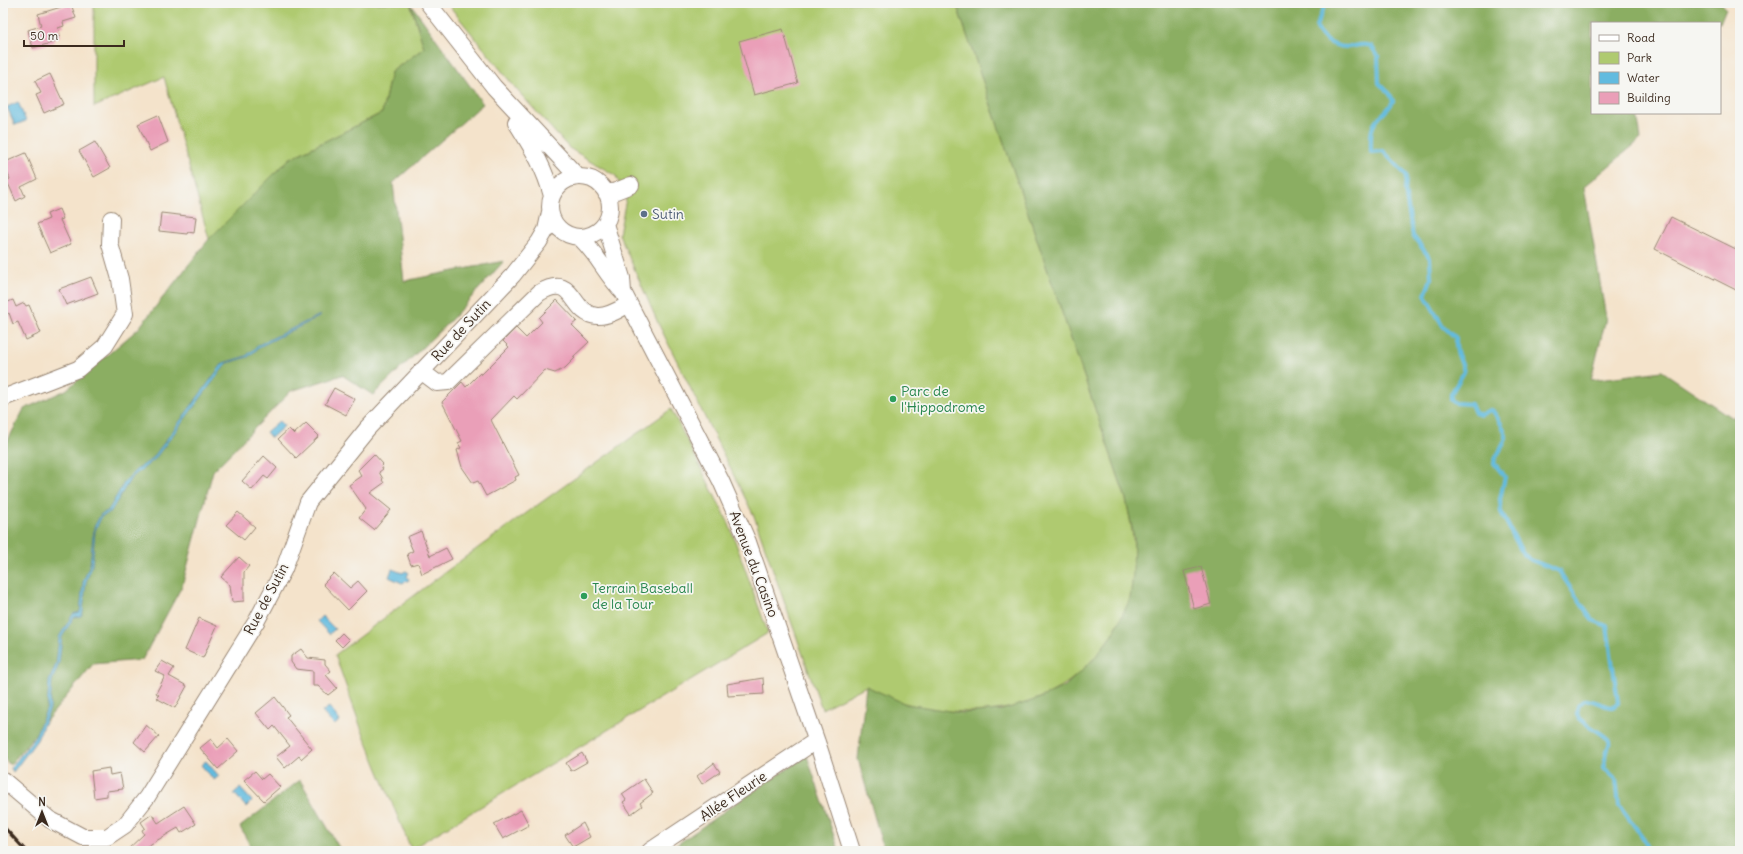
<svg xmlns="http://www.w3.org/2000/svg" width="1743" height="854" font-family="Delius,sans-serif">
<style>
.green{fill:#afca70;stroke:#757a47}
.forest{fill:#8bae62;stroke:#636c40}
.water{fill:#62bbdf;stroke:#4e727e}
.lines{fill:none;stroke-linecap:round;stroke-linejoin:round}
.stream{stroke:#62bbdf;stroke-width:4}
.building{fill:#ea9fb8}
.minor-casing{stroke:#988674;stroke-width:18}
.minor{stroke:#fff;stroke-width:16}
.rail{stroke:#3b2a1e;stroke-width:3}
.service-dot{fill:#5c6f8a;stroke:#f6f6f2;stroke-width:1.5}
.leisure-dot{fill:#2e9e5b;stroke:#f6f6f2;stroke-width:1.5}
.labels{text-anchor:middle;dominant-baseline:central;stroke-width:3.5;stroke-linejoin:round;paint-order:stroke}
.service-label{font-size:14px;fill:#4e5e75;stroke:#f6f6f2;text-anchor:start}
.street-label{font-size:14px;fill:#3b2a1e;stroke:#f6f6f2}
.leisure-label{font-size:14px;fill:#27864d;stroke:#f6f6f2;text-anchor:start}
</style>
<rect width="100%" height="100%" fill="#f6f6f2"/>
<filter id="ink" filterUnits="userSpaceOnUse"><feTurbulence type="fractalNoise" baseFrequency=".025" numOctaves="2"/><feDisplacementMap in="SourceGraphic" scale="8" xChannelSelector="R" yChannelSelector="G"/><feConvolveMatrix kernelMatrix="1 2 1 2 8 2 1 2 1" color-interpolation-filters="sRGB"/></filter>
<filter id="wash" filterUnits="userSpaceOnUse"><feTurbulence type="fractalNoise" baseFrequency=".012" numOctaves="4" result="noise"/><feDisplacementMap in="SourceGraphic" scale="16" xChannelSelector="R" yChannelSelector="G"/><feGaussianBlur stdDeviation="0.9" result="paint"/><feColorMatrix in="noise" values="0 0 0 0 0 0 0 0 0 0 0 0 0 0 0 0 0 1.4 0 .05"/><feComposite in="paint" operator="in"/></filter>
<g filter="url(#wash)">
<rect width="100%" height="100%" fill="#f4e3cb"/>
<path class="green" d="M94,3H410L424,48L391,72L382,113L289,159L209,239L164,77L94,107Z
M447,3H956L1126,499C1133,532 1139,566 1130,598C1125,615 1114,632 1104,646C1056,711 982,722 908,704C893,701 879,692 866,686L822,709L754,516L658,323L619,234L626,199L616,176L569,148L517,90Z
M671,409L729,524L768,633L411,849L361,728L335,655L464,558Z"/>
<path class="forest" d="M956,3H1721L1726,8L1720,23H1592V113H1637L1641,139L1584,187L1606,318L1591,380L1662,371L1732,418L1740,411V851H872L871,849L883,847L858,759L866,686L906,704L962,713L1002,710L1038,699L1065,686L1093,660L1114,632L1130,599L1133,574L1134,538L1126,499Z
M411,4L483,104L393,183L404,281L504,261L452,319L373,395L342,375L291,391L213,471L182,586L142,660L93,664L10,765L3,757V441L7,442L24,409L66,390L138,329L209,239L289,159L382,113L391,72L424,48Z
M807,756L839,851H668L733,805Z
M300,780L341,851H253L240,827Z"/>
<path class="water" d="M18,102L26,121L15,125L7,107Z
M320,315L321,316L261,346L248,357L228,363L224,367L154,460L131,478L110,513L102,516L95,531L92,566L86,582L83,612L81,616L74,617L62,637L59,664L52,681L50,709L37,740L13,772L11,768L34,738L47,708L49,681L56,664L59,637L73,614L80,612L83,582L90,564L94,527L101,514L108,511L125,481L136,470L152,459L223,363L246,356L260,344Z
M279,421L284,426L271,438L266,432Z
M392,569L402,573L406,571L409,573L407,576L409,580L402,583L389,577Z
M322,616L335,629L329,634L317,621Z
M329,707L340,721L334,725L322,712Z
M206,761L219,776L214,780L201,765Z
M240,788L252,801L246,807L234,793Z"/>
<g class="lines">
<path class="stream" d="M1326,3L1316,26C1321,38 1331,46 1346,47C1355,47 1362,42 1371,46L1378,56L1379,83L1390,94L1393,101C1389,110 1384,112 1378,119C1369,128 1371,140 1371,152L1383,151L1406,175L1405,191L1413,236L1430,258L1431,279L1425,295L1443,326L1456,338C1455,356 1461,357 1464,372L1451,394V400L1455,403L1471,404L1475,413L1481,415L1490,410L1493,411C1497,418 1506,429 1506,437C1505,445 1496,454 1494,463L1505,477L1500,499L1501,512L1523,554L1531,560L1559,571L1592,620L1607,626L1618,702L1613,707C1602,707 1595,699 1584,700L1578,706L1577,715C1586,727 1600,730 1610,741L1603,767L1616,779L1619,805L1644,839L1649,851"/>
</g>
<g id="blocks">
<path class="building" d="M71,4L76,18L63,22L64,26L58,28L61,36L53,38L55,42L33,48L28,30L41,26L38,14Z
M783,29L798,83L754,95L739,41Z
M50,74L64,104L44,113L36,95L41,93L35,81Z
M158,115L168,142L150,151L138,124Z
M95,142L110,168L94,177L79,151Z
M26,153L37,179L21,187L25,196L16,201L7,181L10,179L3,163Z
M59,209L63,219L60,220L71,244L50,253L37,224L49,219L47,214Z
M161,213L196,217L194,233L188,232L187,234L159,231Z
M1671,217L1740,251V292L1655,249Z
M91,277L98,293L66,305L59,289Z
M13,300L16,307L24,303L26,306L29,305L41,333L26,340L18,322L13,324L9,313L6,315L3,307V304Z
M557,300L577,321L572,325L589,342L573,357L575,358L565,368L555,373L545,370L517,399L514,396L491,420L519,475L515,477L516,480L486,496L478,481L473,483L462,467L457,450L461,448L458,443L462,441L442,402L462,382L466,387L480,373L481,375L509,347L503,341L516,328L526,338L542,322L539,318Z
M334,388L355,399L346,415L325,404Z
M306,423L319,436L296,458L278,439L289,429L294,434Z
M374,454L383,464L381,466L383,469L379,472L383,479L382,480L384,483L370,493L391,510L374,530L359,518L366,509L349,485L362,476L358,470Z
M264,456L277,468L268,479L264,476L252,490L242,481Z
M238,512L255,527L244,540L226,525Z
M421,531L430,556L446,548L452,559L422,574L418,563L411,565L407,554L413,551L407,537Z
M239,557L249,566L244,572V601L232,602L230,585L221,577Z
M1201,567L1211,604L1194,609L1184,571Z
M334,573L350,588L358,581L367,591L348,610L323,584Z
M199,618L217,626L203,658L185,650Z
M342,633L349,640L342,647L335,640Z
M301,649L308,658L325,660V664L331,671L326,675L337,688L328,695L318,686H313V671L296,669L291,662V656Z
M162,661L174,668L169,676L187,686L175,708L156,698L159,695L156,693L165,676L155,671Z
M763,678L764,694L728,696L727,684Z
M275,697L289,715L286,717L312,749L301,759L299,756L285,768L276,757L290,746L274,726L270,730L256,713Z
M146,725L159,736L145,752L134,742Z
M211,739L218,748L228,739L238,751L218,769L200,748Z
M582,753L587,762L571,771L566,763Z
M714,763L720,772L702,784L697,776Z
M109,768L110,775L120,773L123,789L107,791V796L94,798L91,771Z
M255,771L262,779L268,774L280,787L264,801L244,780Z
M644,779L653,793L640,803L642,806L631,814L623,802L626,800L622,794Z
M184,806L196,824L181,833L178,828L139,851H126L144,834L142,830L145,828L141,822L152,814L158,823Z
M521,810L529,825L503,839L494,824Z
M583,823L590,837L573,847L565,835Z"/>
</g>
</g>
<g filter="url(#ink)">
<use href="#blocks" fill-opacity="0" stroke="#988674" stroke-width="1"/>
<g class="lines">
<defs>
<path id="minor" d="M428,3L494,87L578,177
M516,122C532,148 544,166 552,196
M550 207a30 30 0 1 1 60 0a30 30 0 1 1-60 0Z
M606,193L616,191L631,185
M605,224L622,278L623,292
M579,237C597,253 606,275 623,292L721,481L748,542L820,751L852,851
M421,371L437,383L448,382L539,293C576,271 569,314 597,316C608,317 620,309 629,304
M3,398L78,369L105,346L125,314L120,279L110,244L111,219
M3,780L49,819L83,837H107L125,825L147,797L256,622L284,569L308,502L367,429L513,275L539,242L546,230L550,212
M650,851L811,744L817,742"/>
</defs>
<use href="#minor" class="minor-casing"/>
<use href="#minor" class="minor"/>
<path class="rail" d="M3,826L26,851"/>
</g>
</g>
<circle class="service-dot" cx="644" cy="214" r="4"/>
<g class="leisure-dot">
<circle cx="893" cy="399" r="4"/>
<circle cx="584" cy="596" r="4"/>
</g>
<g class="labels">
<g class="service-label">
<text x="652" y="214">Sutin</text>
</g>
<g class="street-label">
<text transform="translate(461 330) rotate(-47)">Rue de Sutin</text>
<text transform="translate(754 564) rotate(69)">Avenue du Casino</text>
<text transform="translate(266 599) rotate(-62)">Rue de Sutin</text>
<text transform="translate(733 796) rotate(-34)">Allée Fleurie</text>
</g>
<g class="leisure-label">
<text x="901" y="391">Parc de<tspan x="901" dy="16">l'Hippodrome</tspan></text>
<text x="592" y="588">Terrain Baseball<tspan x="592" dy="16">de la Tour</tspan></text>
</g>
</g>
<rect width="1743" height="854" fill="none" stroke="#f6f6f2" stroke-width="16"/>
<rect x="1591" y="22" width="130" height="92" fill="#f6f6f2" stroke="#aba49d"/>
<rect x="1599" y="35" width="20" height="6" fill="#ffffff" stroke="#aba49d"/>
<text x="1627" y="42" font-size="12" fill="#3b2a1e">Road</text>
<rect x="1599" y="52" width="20" height="12" fill="#afca70" stroke="#aba49d"/>
<text x="1627" y="62" font-size="12" fill="#3b2a1e">Park</text>
<rect x="1599" y="72" width="20" height="12" fill="#62bbdf" stroke="#aba49d"/>
<text x="1627" y="82" font-size="12" fill="#3b2a1e">Water</text>
<rect x="1599" y="92" width="20" height="12" fill="#ea9fb8" stroke="#aba49d"/>
<text x="1627" y="102" font-size="12" fill="#3b2a1e">Building</text>
<g transform="translate(42 812)" stroke="#f6f6f2" stroke-width="3" paint-order="stroke">
<path d="M0-3L7 15L0 10L-7 15Z" fill="#3b2a1e"/>
<text y="-6" font-size="11" font-weight="bold" text-anchor="middle" fill="#3b2a1e">N</text>
</g>
<path d="M24 40v6h100v-6" fill="none" stroke="#3b2a1e" stroke-width="2"/>
<text x="30" y="40" font-size="12" fill="#3b2a1e" stroke="#f6f6f2" stroke-width="3" paint-order="stroke">50 m</text>
</svg>
